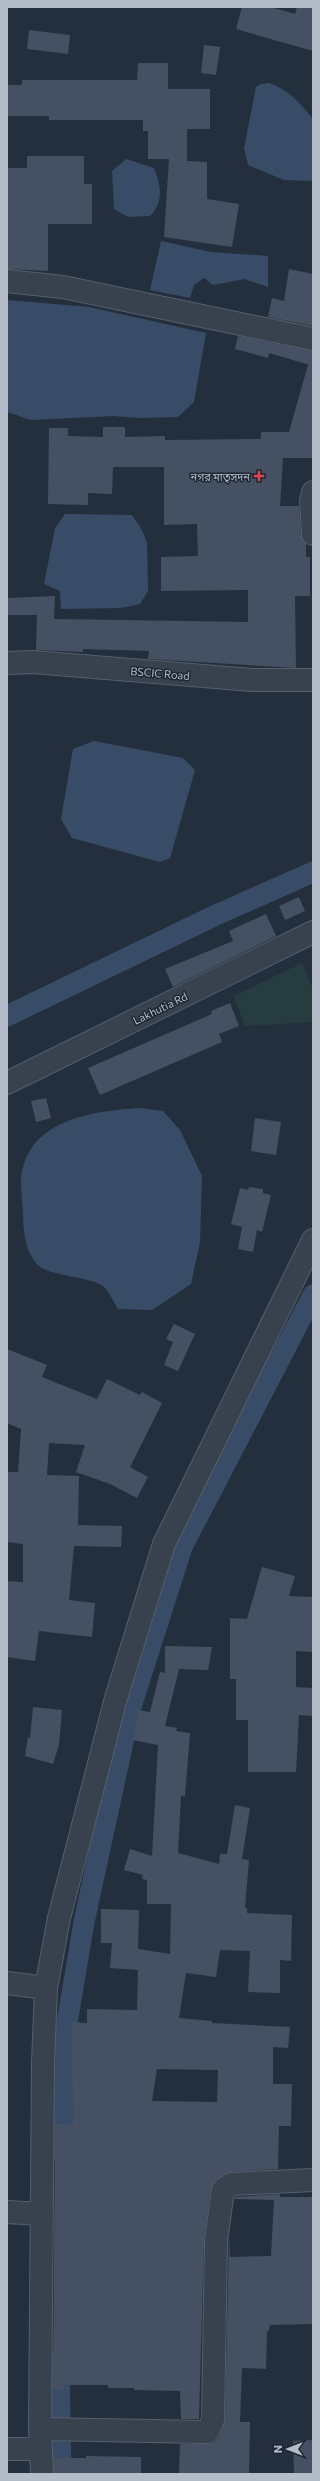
<svg xmlns="http://www.w3.org/2000/svg" width="320" height="2481" font-family="Commissioner,'Noto Sans Bengali',sans-serif">
<style>
.green{fill:#263c3f}
.water{fill:#394c67}
.lines{fill:none;stroke-linecap:round;stroke-linejoin:round}
.canal{stroke:#394c67;stroke-width:21}
.building{fill:#455162;fill-rule:evenodd}
.minor-casing{stroke:#565f6c;stroke-width:24}
.tertiary-casing{stroke:#565f6c;stroke-width:24}
.minor{stroke:#38414e;stroke-width:22}
.tertiary{stroke:#38414e;stroke-width:22}
.health-dot{fill:#e0444e;stroke:#1d2633;stroke-width:1.5}
.labels{text-anchor:middle;dominant-baseline:central;stroke-width:3;stroke-linejoin:round;paint-order:stroke}
.poi-label{font-size:11px;fill:#b4bcc9;stroke:#1d2633;text-anchor:end}
.street-label{font-size:11px;fill:#b4bcc9;stroke:#1d2633}
</style>
<rect width="100%" height="100%" fill="#242f3e"/>
<path class="green" d="M302,963L313,989V1022L245,1026L234,996Z"/>
<path class="water" d="M269,83C288,89 301,104 313,119V181L284,180L248,165L244,148L256,87L261,84Z
M126,159L154,168C161,185 164,202 150,216L128,217L114,209L112,171Z
M161,241L211,252L268,256V287L244,279L213,285L204,278L194,285L190,298L150,290Z
M7,300L89,307L206,333L194,402L178,417L139,418L113,416L31,420L7,412Z
M65,514L132,515L142,530L147,543L148,591L140,604L121,608L61,609L60,591L44,584L55,528Z
M94,741L183,758L195,770L170,858L160,862L72,838L61,819L73,749Z
M139,1108L163,1111L180,1130L202,1176L200,1242L191,1284L152,1310L118,1309C114,1303 109,1291 103,1286C90,1277 52,1276 39,1266C25,1253 23,1230 23,1212C22,1202 21,1192 21,1182C24,1120 92,1111 139,1108Z"/>
<g class="lines">
<path class="canal" d="M7,1016L216,915L313,872
M62,2153L64,2041L84,1922L130,1710L182,1547L313,1295
M59,2361L61,2474"/>
</g>
<path class="building" d="M242,7H271L295,14L297,7H313V51L236,29Z
M29,30L70,35L68,54L27,49Z
M204,45L220,47L216,75L201,73Z
M138,63H168V89H210V129H187V161L207,162V199L239,204L232,247L164,237L169,159H148V131H143V120H49V116H7V85H22V80H137Z
M27,156H84V184H92V224H48V271L7,269V168H27Z
M289,269L313,274V326L268,317L272,298L284,301Z
M238,336L313,351V458H283L280,506H299L301,535L306,544V557H310V596H295L296,668L148,659L149,651L83,649V652L36,650L37,615H7V598L55,596L54,619L248,622V590L161,591V557L198,556L197,524L164,525V467H113L112,494L88,493V505L48,504L49,428H68V436L103,437V427H125V437L165,436V440L261,439V432H289L308,365H310L269,353L268,358L235,349Z
M299,897L305,911L285,920L279,906Z
M266,914L276,936L173,987L165,969L233,941L229,931Z
M230,1003L239,1026L219,1034L222,1042L100,1095L88,1068L212,1014L211,1011Z
M46,1098L51,1118L36,1122L31,1101Z
M255,1118L281,1122L276,1155L251,1151Z
M249,1187L263,1189V1193L271,1195L262,1232L257,1230L253,1252L238,1249L242,1227L231,1224L240,1188L248,1190Z
M174,1324L195,1334L178,1371L164,1365L173,1342L166,1339Z
M7,1349L47,1365L42,1377L97,1399L107,1379L140,1395L142,1392L162,1403L130,1467L148,1477L137,1498L110,1484L76,1472L85,1445L49,1443L47,1475L79,1476L78,1525L122,1526L121,1547L74,1546L69,1600L95,1603L92,1637L39,1631L35,1661L7,1657V1581L23,1582V1544L7,1542V1472H18L21,1429L7,1423Z
M262,1567L295,1576L289,1596L313,1597V1652L296,1651V1687L313,1688V1716L299,1715L296,1772H248V1720H236V1679H230V1618L247,1619Z
M165,1646L212,1647L208,1670L179,1669L165,1726L177,1728L176,1731L190,1733L185,1796H181L178,1853L219,1864L220,1854H227L235,1805L250,1808L242,1859L249,1860L245,1908H247V1913L292,1915L291,1961L280,1960V1993L248,1992L250,1951L220,1950L216,1977L186,1973L179,2018L212,2021V2023L290,2027L288,2048L273,2047V2084H292L291,2126H279L278,2169L230,2172L216,2180L211,2188L204,2241L199,2419H181L180,2391L134,2390V2388H108V2385H64V2390L53,2389L55,2124L73,2125L72,2022L87,2023V2009L137,2010L138,1970L110,1968L112,1943H101V1909L139,1910L138,1949L170,1954L171,1904H147V1880L142,1879L143,1875L124,1870L130,1849L152,1856L158,1745L133,1740L138,1710L150,1712L160,1672L165,1673ZM157,2069L218,2070L217,2102L152,2101Z
M33,1707L62,1710L59,1745L53,1764L25,1756L28,1737L30,1738Z
M280,2194V2197H313V2324L270,2325L269,2331H267L266,2369L242,2368L240,2422H250L249,2474H179L180,2444L213,2443L218,2438L225,2421L229,2236L230,2257L271,2256L274,2200L234,2199L235,2197Z
M313,2440V2474H294L293,2441Z
M86,2456L141,2457V2474H54V2458H86Z"/>
<g class="lines">
<defs>
<path id="minor" d="M7,281L63,287L313,339
M7,663L33,662L252,680H313
M7,1983L46,1988
M7,2212L42,2214
M40,2429L207,2432L213,2420L216,2241L223,2190L231,2184L313,2180
M7,2449H41"/>
<path id="tertiary" d="M313,492L311,501L313,534
M7,1083L313,932
M42,2474L40,2429L43,2063L46,1988L59,1918L116,1698L164,1544L313,1240"/>
</defs>
<use href="#minor" class="minor-casing"/>
<use href="#tertiary" class="tertiary-casing"/>
<use href="#minor" class="minor"/>
<use href="#tertiary" class="tertiary"/>
</g>
<path class="health-dot" d="M257 470h4v4h4v4h-4v4h-4v-4h-4v-4h4z"/>
<g class="labels">
<g class="poi-label">
<text x="250" y="476">নগর মাতৃসদন</text>
</g>
<g class="street-label">
<text transform="translate(160 673) rotate(5)">BSCIC Road</text>
<text transform="translate(160 1008) rotate(-26)">Lakhutia Rd</text>
</g>
</g>
<rect width="320" height="2481" fill="none" stroke="#b4bcc9" stroke-width="16"/>
<g transform="translate(288 2449) rotate(270)" stroke="#1d2633" stroke-width="3" paint-order="stroke">
<path d="M0-3L7 15L0 10L-7 15Z" fill="#b4bcc9"/>
<text y="-6" font-size="11" font-weight="bold" text-anchor="middle" fill="#b4bcc9">N</text>
</g>
</svg>
